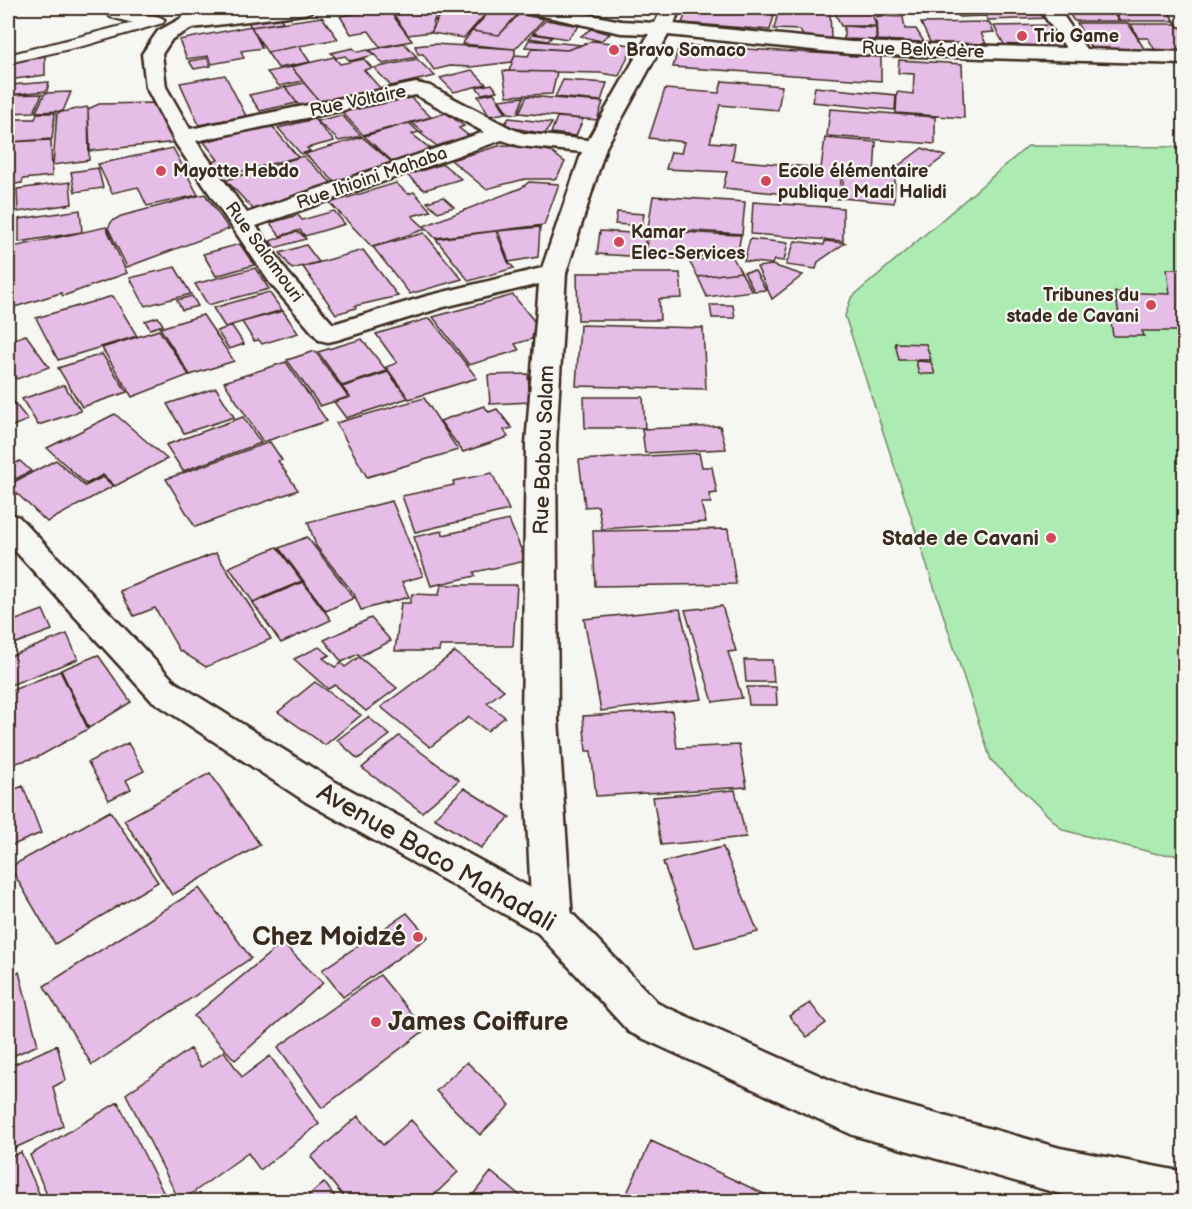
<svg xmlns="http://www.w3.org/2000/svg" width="1192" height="1209" font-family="'Balsamiq Sans',sans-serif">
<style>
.green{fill:#acecb3;stroke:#748b68;stroke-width:1.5}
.building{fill:#e5bde6;stroke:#3b2a1e;stroke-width:1.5}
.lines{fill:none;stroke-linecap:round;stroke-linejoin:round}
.lane-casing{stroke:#3b2a1e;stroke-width:4}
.street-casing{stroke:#3b2a1e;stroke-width:5}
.secondary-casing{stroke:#3b2a1e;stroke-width:5}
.lane{fill:#f6f6f2;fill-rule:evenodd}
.street{fill:#f6f6f2;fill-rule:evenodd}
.secondary{fill:#f6f6f2;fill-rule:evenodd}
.poi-dot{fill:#d1495b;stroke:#f6f6f2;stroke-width:2}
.labels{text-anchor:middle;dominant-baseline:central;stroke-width:4.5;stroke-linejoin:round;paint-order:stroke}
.far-poi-label{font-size:18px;font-weight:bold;fill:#3b2a1e;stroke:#f6f6f2;text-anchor:start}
.far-street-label{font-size:18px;fill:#3b2a1e;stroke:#f6f6f2}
.street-label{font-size:21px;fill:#3b2a1e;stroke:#f6f6f2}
.poi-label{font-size:21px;font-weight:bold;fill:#3b2a1e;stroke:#f6f6f2;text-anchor:end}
.near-street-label{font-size:26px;fill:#3b2a1e;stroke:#f6f6f2}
.near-poi-label{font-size:26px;font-weight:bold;fill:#3b2a1e;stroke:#f6f6f2;text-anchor:end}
</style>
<rect width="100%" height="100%" fill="#f6f6f2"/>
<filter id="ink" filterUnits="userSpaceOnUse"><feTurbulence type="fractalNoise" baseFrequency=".0167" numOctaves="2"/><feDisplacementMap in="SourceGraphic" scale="12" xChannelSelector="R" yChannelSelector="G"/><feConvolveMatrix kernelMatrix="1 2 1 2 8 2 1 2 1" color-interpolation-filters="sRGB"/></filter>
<g filter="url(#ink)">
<path class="green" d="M1028,146L1184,147V855L1158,854L1063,830L991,760L845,316L851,298Z"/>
<path class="building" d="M127,8H184L178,13L126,9Z
M389,8H440L434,20L432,32L408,35Z
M447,8H480L490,9L464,38L431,33L437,21H435Z
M688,8H776L770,30L682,23Z
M779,8H830L831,39L803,36L800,30L774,29Z
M833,8H898L900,13H872L876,26H841Z
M913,8H944L947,13L916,14Z
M953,8H979L984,16L959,17Z
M980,8H1043L1051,18L988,20Z
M1065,8H1110L1119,21H1074Z
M1112,8H1169L1179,21H1120Z
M388,9L412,41L380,47L369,31L351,34L340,16Z
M500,10L520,13L499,35L472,31L489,12L496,13Z
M278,14L283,22L251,27L247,20Z
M518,14L544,19L515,49L462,44L472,31L499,35Z
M876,16L903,17L905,29H916L924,42L877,40Z
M322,17L338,39L267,52L251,27Z
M546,20L579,26L567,39L533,33Z
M989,22L994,32L981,33L986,44H931L921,23Z
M1077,23H1128L1145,50H1092Z
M1131,24H1180L1184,31V52H1156L1148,38H1138Z
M1052,25L1065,47L1006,48L994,26Z
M251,26L262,48L241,51L244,58L212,64L208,56L187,59L179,40Z
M844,26L876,28V40L844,39Z
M591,29L610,34L600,41L581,36Z
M533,34L552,37L548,41L529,38Z
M529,40L582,45L567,50L525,47Z
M592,41L633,45L619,76L600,73L509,71L515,55L528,56L532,48L567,50Z
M404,43L417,57L383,64L370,50Z
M434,44L515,49V55L512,62L471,67L450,66L434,70L423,54H418L415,46Z
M679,45L881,57V81L673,67Z
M299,46L310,62L278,68L267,52Z
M353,48L357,52L368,50L374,55L350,61L345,56L336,58L331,53Z
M45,56V75L8,80V61Z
M334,57L340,64L364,59L372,68L364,70L381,89L320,102L291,67Z
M207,58L211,66L194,69L189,61Z
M417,59L435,76L391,86L374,68Z
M899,60L962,64L964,118L896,113L897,92L913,94L914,74L898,73Z
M291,67L303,81L279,86L267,72Z
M472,70L486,84L454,92L440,78Z
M503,71L557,72L552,94L507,96Z
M225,75L246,116L199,125L180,83Z
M563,80L607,83L601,101L555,97Z
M722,81L782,86L778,110L720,105L710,142L735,144L732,160L821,168L825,138L876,142L874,174L842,172L839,199L723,188L727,172L666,169L671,152L681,153L684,142L649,138L665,89L719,93Z
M49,82L47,91L9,95L10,85Z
M304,83L320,102L300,107L285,87Z
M492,84L497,91L482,94L476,87Z
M285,87L297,103L260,111L249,95Z
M815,87L896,95L895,110L812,102Z
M71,92L63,111L36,112L45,93Z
M494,93L506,113L489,116L478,96Z
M42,94L34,112L8,113V95Z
M408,95L431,117L363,135L342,112Z
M527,96L603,102L597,120L519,113Z
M524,97L517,114L508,113L499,100Z
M154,103L166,114L177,142L90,151L88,109L99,104Z
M87,107L88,109L89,160L53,165L57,113Z
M830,109L935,117V144L827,136Z
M37,113H55L52,139L8,142V130L14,119H35Z
M446,113L464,126L459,128L469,136L437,146L420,133L423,132L412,123Z
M342,115L361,136L339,141L317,121Z
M557,117L583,119L576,136L551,133Z
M509,118L526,120L552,123L545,134L503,126Z
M314,119L334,141L307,148L310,151L301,154L278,128Z
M409,123L419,132L412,134L432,150L393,162L364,136Z
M271,125L298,157L224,176L213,162L218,160L204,142Z
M362,137L394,164L336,183L305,154Z
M51,140L52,176L23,179L22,183L8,185V142Z
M502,145L548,150L565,162L556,179H525L486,189L451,160Z
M173,148L198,195L147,206L138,187L112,193L98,164Z
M922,148L945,156L921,174L898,166Z
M303,156L334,185L254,210L226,180Z
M443,164L461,179L424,190L407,175Z
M98,168L103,188L75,192L71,172Z
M844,172L895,177L894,203L842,198Z
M70,182L72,204L18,212L17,189Z
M529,182L559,184L544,225L435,238L424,226L521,188Z
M396,183L408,194L414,192L431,211L412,216L426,229L372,247L330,203Z
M13,188V227H8V189Z
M205,194L229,229L127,267L108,228L112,221L121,216Z
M653,196L745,202L742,234L648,228Z
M443,197L454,207L438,212L427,202Z
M753,202L843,208V241L751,234Z
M80,210L82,232L19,242V219Z
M334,211L345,224L305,236L300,230L280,236L270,223L298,215L302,220Z
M617,212L644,214L642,226L615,224Z
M106,227L127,273L63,296L61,293L8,309V248Z
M540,227L538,257L509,262L498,231Z
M650,230L716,234L741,235L738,251L684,259L645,257Z
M496,231L508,262L514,268L469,281L436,239Z
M600,231L646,234L644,257L597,254Z
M295,232L300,233L306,239L275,248L270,241Z
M424,233L462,279L410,294L373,247Z
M750,239L788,243L784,261L774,260L772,264L744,261Z
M795,241L824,245L825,241L845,243L818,262L816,269L786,265Z
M240,244L254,265L216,276L203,254Z
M306,245L319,262L292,269L280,253Z
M363,250L398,296L355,306L356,308L336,314L303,267Z
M732,256L741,272L698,277L689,261Z
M772,265L803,275L772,299L757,267Z
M175,267L191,294L145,306L130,278Z
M255,268L269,289L208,305L195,284Z
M1167,269H1184V335H1177L1176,331H1142L1144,336H1113L1110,315H1119L1115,292L1170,294Z
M755,271L766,290L754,291L744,272Z
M741,272L752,291L707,297L698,277Z
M577,273H680L682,298L659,299L660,320H578Z
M269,292L282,310L225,327L213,308Z
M513,295L535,322L532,339L515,344L519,350L469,365L433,317Z
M113,296L137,336L58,360L36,318Z
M192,296L198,306L182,310L177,300Z
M710,305H733L735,318H712Z
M283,311L298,333L262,344L259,340L254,341L242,322Z
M203,315L234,361L190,375L160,328Z
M158,317L163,325L150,329L145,321Z
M430,318L477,378L409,399L386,367L397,363L376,334Z
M580,325L703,328L706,389L576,386Z
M232,326L244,344L229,349L217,331Z
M159,330L189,375L132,397L102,348Z
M26,335L49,367L17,379L15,377L8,379V341Z
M362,339L387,371L342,386L318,352Z
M895,343L926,344L931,360H899Z
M315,351L348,397L320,406L287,360Z
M102,354L127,392L82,407L58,368Z
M916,361L931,362L935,374H919Z
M286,362L327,421L263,442L224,382Z
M388,372L408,398L346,418L334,402L350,397L342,387Z
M528,374L530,402L490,404L488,375Z
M64,385L81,411L38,425L22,399Z
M216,388L234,417L184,433L167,404Z
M8,395L28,420L8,428Z
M584,397H643L645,428H585Z
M424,398L458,450L367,477L336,423Z
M484,406L489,412L497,409L512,428L504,430L508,437L463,452L440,421Z
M115,414L167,459L115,486L103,475L86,484L47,448Z
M243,417L261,443L183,471L166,445Z
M720,426L726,449L645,453L642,429Z
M270,442L282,460L278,461L298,490L195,527L166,479Z
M699,453L702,467H712L717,493L709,494L711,503H701L706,522L602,529L598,506L585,507L579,460Z
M56,460L85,486L103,477L113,486L47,522L8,485Z
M20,461L31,471L8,483V467Z
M492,473L509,510L415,532L402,496L454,485L453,481Z
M392,501L423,576L402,582L409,597L361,610L354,594L316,546L308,522Z
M509,520L526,561L474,572L475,576L431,586L414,537L442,531L443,535Z
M728,529L736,584L595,586L593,531Z
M307,537L354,598L326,611L279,548Z
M277,547L302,581L253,602L229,567Z
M216,553L271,639L206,667L179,650L155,608L134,616L120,591Z
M303,582L331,620L281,643L253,603Z
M441,585H517L513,646H440L439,651H395L401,603H410L412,594L439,595Z
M722,606L736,651L728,652L742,698L713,702L685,610Z
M680,609L702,699L601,711L584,619Z
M43,610L52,630L8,646V623Z
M371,618L391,641L360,656L358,654L342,662L324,640Z
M67,634L78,659L8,686V657Z
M319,647L330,655L323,658L335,667L341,663L345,667L359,657L397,688L366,711L335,685L328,689L294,659Z
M455,652L504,690L487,703L505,717L487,731L469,717L430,747L381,707Z
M98,655L131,702L89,728L61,670Z
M744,660H772L774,682H746Z
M60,671L88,729L38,757L8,765V692Z
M315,682L361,715L325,745L278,712Z
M747,687H776L777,705H749Z
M672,711L677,748L739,745L747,787L596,796L591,751H586L583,716Z
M368,717L390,735L358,759L337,740Z
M399,736L459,780L422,812L362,768Z
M128,743L144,771L126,780L131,789L109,800L88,762Z
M210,773L260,845L172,895L124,820Z
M23,786L41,833L8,847V792Z
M464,788L510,817L481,848L434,818Z
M735,790L746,837L661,845L653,797Z
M110,811L158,882L55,944L10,867Z
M723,847L758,932L694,948L663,862Z
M199,888L251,958L92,1065L44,986Z
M407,913L428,937L343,997L322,970Z
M282,943L323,983L235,1060L194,1016Z
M19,972L38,1045L8,1058V977Z
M380,975L425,1030L322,1108L278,1047Z
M810,1003L826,1023L807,1037L789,1016Z
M57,1045L66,1080L53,1087L63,1126L8,1151V1067Z
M190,1049L201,1067L224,1051L242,1077L270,1056L319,1124L260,1170L248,1153L180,1202L126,1094Z
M467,1062L510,1105L480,1135L436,1091Z
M118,1102L164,1194L153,1202H50L30,1155Z
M358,1116L383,1145L411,1120L458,1172L427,1202H348L311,1157Z
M651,1141L777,1200V1202H623Z
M21,1152L43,1202H8V1158Z
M491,1172L528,1202H467Z
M324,1182L339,1202H301Z"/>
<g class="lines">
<defs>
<path id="lane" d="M106,8H120L121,11C134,16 156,12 165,20L163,23L87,45L8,63V55L133,23L110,17Z
M1167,8H1181L1184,13V27L1179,26Z"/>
<path id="street" d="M192,8H211L206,15L263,8H314L311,12L304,14L192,28L172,39L162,54L166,87L190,129L416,83L430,86L510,128L523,133L588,140L649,34L621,33L525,12L523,8H557L621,21L655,23L662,8H680L674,24L851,42L1066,48L1039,8H1058L1086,49L1184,52V64L851,54L668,35L606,147L566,273L556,444L558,719L572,920L566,933L552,938L538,933L532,920L522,719L526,444L539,284L444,307L337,340L328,342L319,340L270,283L176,144L146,87L142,54L158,31L180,19ZM416,95L484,132L247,213L196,141ZM502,140L520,146L582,152L542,268L427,296L333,324L288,273L256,226Z"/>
<path id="secondary" d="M8,513L19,517L175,682L332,780L566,907L659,1004L857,1092L1060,1148L1184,1172V1202H1098L1060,1194L853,1135L629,1032L538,933L306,802L151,700L8,543Z"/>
</defs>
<use href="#lane" class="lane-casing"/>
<use href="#street" class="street-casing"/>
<use href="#secondary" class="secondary-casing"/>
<use href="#lane" class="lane"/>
<use href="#street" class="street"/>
<use href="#secondary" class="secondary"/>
</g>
</g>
<g class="poi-dot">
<circle cx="1022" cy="36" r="6"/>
<circle cx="614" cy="50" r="6"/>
<circle cx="161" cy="171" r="6"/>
<circle cx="766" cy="181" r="6"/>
<circle cx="619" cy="242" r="6"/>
<circle cx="1151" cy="305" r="6"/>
<circle cx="1051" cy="538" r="6"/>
<circle cx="418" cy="937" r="6"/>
<circle cx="376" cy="1022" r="6"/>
</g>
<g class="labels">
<g class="far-poi-label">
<text x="1034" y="36">Trio Game</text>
<text x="626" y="50">Bravo Somaco</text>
<text x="173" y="171">Mayotte Hebdo</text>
<text x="778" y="171">Ecole élémentaire<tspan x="778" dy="21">publique Madi Halidi</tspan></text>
<text x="631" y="232">Kamar<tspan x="631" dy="21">Elec-Services</tspan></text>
<text x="1139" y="295" text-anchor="end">Tribunes du<tspan x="1139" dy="21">stade de Cavani</tspan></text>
</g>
<g class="far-street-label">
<text transform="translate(923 50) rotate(2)">Rue Belvédère</text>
<text transform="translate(358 101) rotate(-12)">Rue Voltaire</text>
<text transform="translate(372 178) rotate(-19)">Rue Ihioini Mahaba</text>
<text transform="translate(264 252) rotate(54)">Rue Salamouri</text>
</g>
<g class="street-label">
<text transform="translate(544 450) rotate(-88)">Rue Babou Salam</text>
</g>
<g class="poi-label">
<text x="1039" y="538">Stade de Cavani</text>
</g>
<g class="near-street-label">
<text transform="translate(436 858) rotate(30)">Avenue Baco Mahadali</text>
</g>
<g class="near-poi-label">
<text x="406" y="937">Chez Moidzé</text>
<text x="388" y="1022" text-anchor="start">James Coiffure</text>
</g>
</g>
<rect width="1192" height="1209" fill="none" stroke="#f6f6f2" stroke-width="30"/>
<rect x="15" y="15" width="1162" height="1179" fill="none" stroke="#3b2a1e" stroke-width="2" filter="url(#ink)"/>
</svg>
